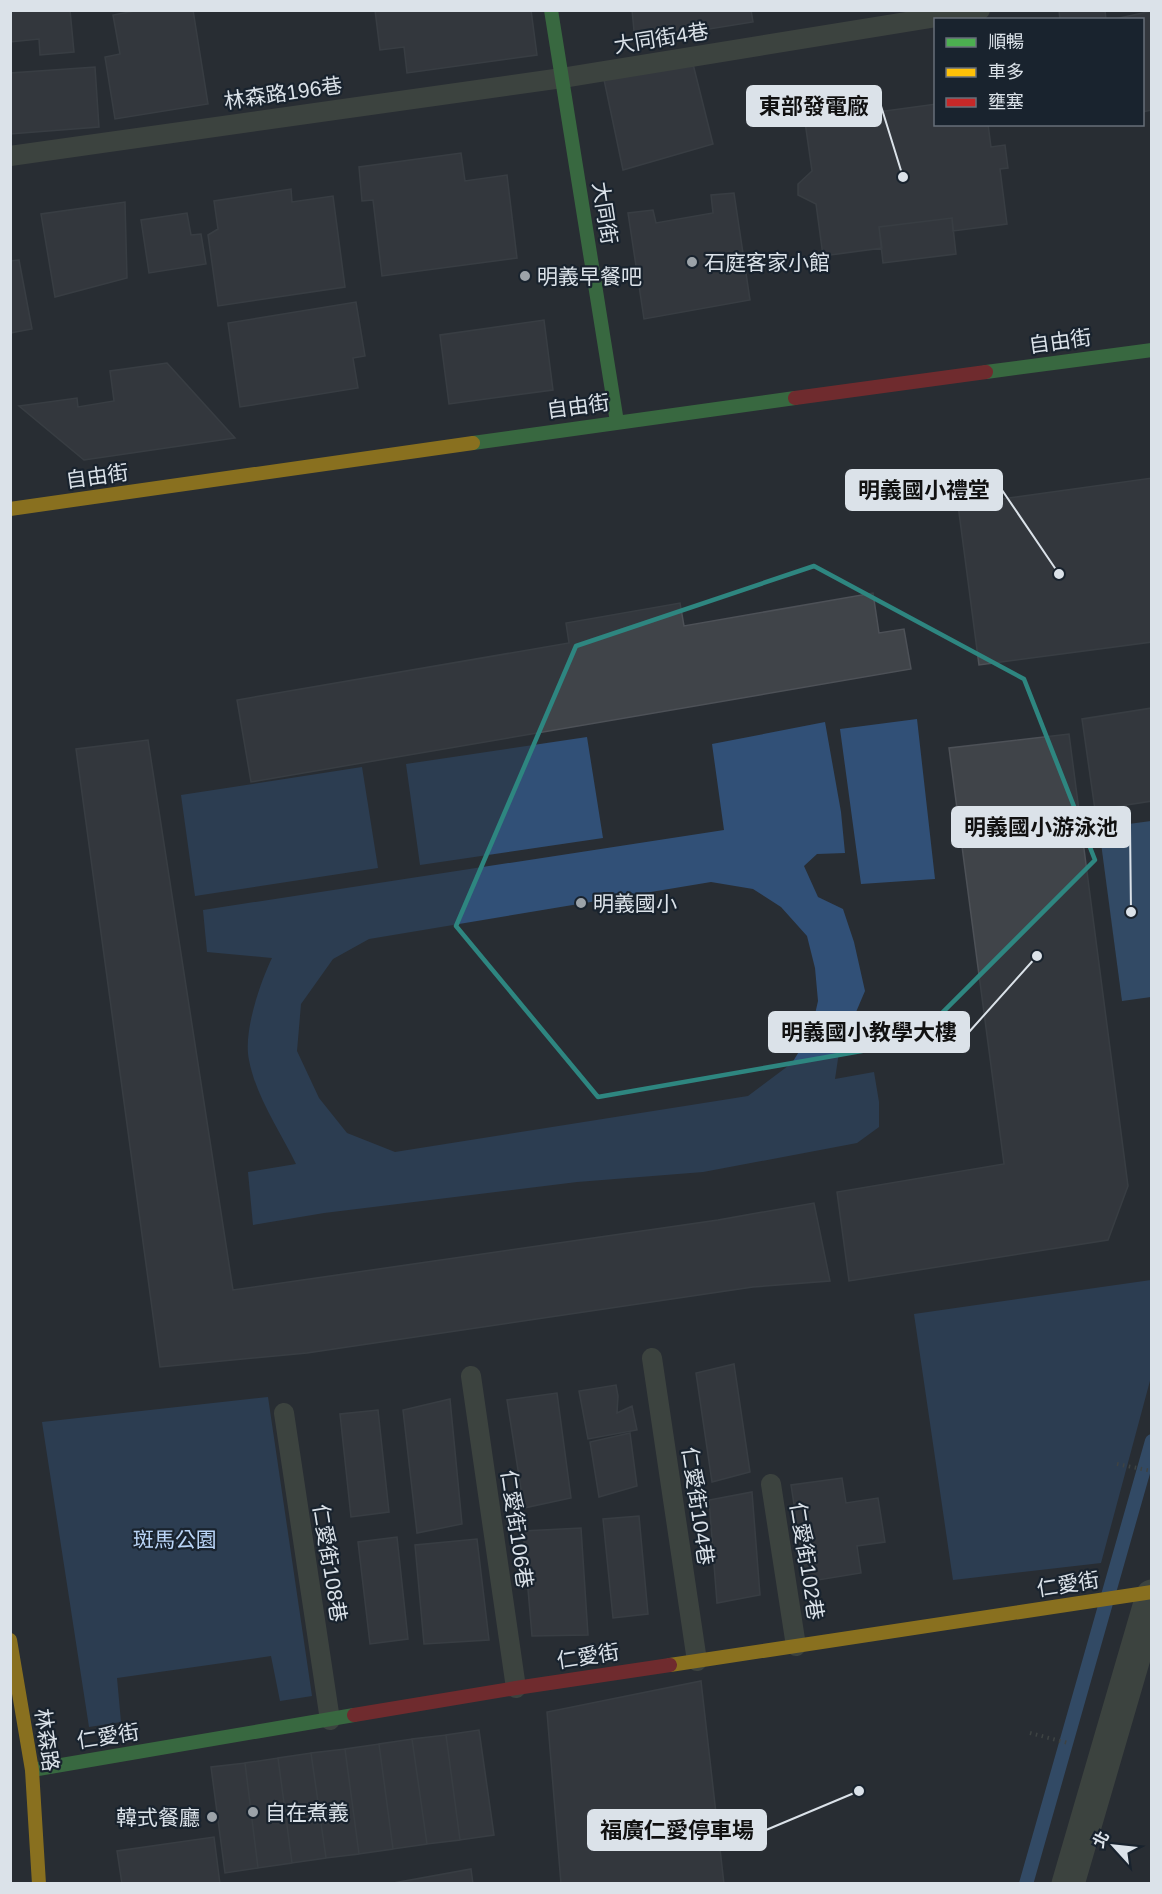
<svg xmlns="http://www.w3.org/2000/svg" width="1162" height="1894" font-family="Arial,'Noto Sans TC',sans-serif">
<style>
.green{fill:#315077;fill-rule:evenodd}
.water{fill:#3f6da3}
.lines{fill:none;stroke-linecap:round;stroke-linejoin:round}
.stream{stroke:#3f6da3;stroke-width:14}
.building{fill:#404449;stroke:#4d5157;stroke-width:1.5}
.path{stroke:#595e58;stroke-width:4;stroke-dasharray:1.5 4.5;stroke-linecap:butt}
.lane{stroke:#565d4f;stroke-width:20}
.street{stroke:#565d4f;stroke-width:33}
.fast{stroke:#4caf50;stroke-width:14}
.slow{stroke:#ffc107;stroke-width:14}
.jam{stroke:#c62828;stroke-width:14}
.marked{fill:none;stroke:#2e8680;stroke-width:4.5;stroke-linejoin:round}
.poi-dot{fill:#9ca3a9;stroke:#19232e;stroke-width:2}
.labels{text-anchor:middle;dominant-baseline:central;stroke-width:4.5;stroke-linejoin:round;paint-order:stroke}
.street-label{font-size:21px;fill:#dbe2e9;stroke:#19232e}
.poi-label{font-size:21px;fill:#dbe2e9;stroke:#19232e;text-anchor:start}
.park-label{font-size:21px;fill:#bad5f7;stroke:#19232e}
.leader{fill:none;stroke:#dbe2e9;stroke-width:2}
.callout-dot{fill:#dbe2e9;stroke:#19232e;stroke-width:2}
.callout{fill:#dbe2e9;stroke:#dbe2e9;stroke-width:2}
.callout-label{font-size:22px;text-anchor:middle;font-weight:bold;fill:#111}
</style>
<rect width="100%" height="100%" fill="#282d33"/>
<path class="green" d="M917,719L935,879L861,884L840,729Z
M825,722L841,812L845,853L817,854L804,866L818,897L843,909L854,942L865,991L839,1052L835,1079L874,1072L879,1102V1127L857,1143L703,1172L577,1182L324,1213L253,1225L248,1172L296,1164C280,1131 256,1097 249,1060C243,1032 260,983 272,958L207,952L203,910L724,830L712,744ZM711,882L753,889L781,907L807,936L815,968L818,1001L811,1032L792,1063L748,1096L395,1152L347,1133L319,1098L297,1051L301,1004L333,959L369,939Z
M587,737L603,838L420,865L406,764Z
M362,767L378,868L195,896L181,795Z
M1151,1280V1377L1101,1563L953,1580L914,1314Z
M268,1397L312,1696L280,1701L271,1656L117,1678L121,1722L89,1727L42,1422Z"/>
<path class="water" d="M1151,821V997L1122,1001L1099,828Z"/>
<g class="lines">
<path class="stream" d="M1026,1884L1152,1441"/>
</g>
<path class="building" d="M10,10H70L74,52L40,55L39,39L10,42Z
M140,10H193L208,104L115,119L105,57L120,54L113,15Z
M375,10H531L537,55L407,73L404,47L380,50Z
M632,10H751L753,22L635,41Z
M1059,10H1105L1106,20H1060Z
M1152,11V110L1142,112V20L1115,19Z
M693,64L713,144L623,170L603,75Z
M95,67L99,127L10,134V73Z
M936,104V124H988L991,147L1005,145L1008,168L1000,169L1007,224L953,231L952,218L879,227L882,248L823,256L816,204L798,195V184L812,171L805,122Z
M461,153L465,181L507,175L517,258L382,276L373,200L362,201L359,167Z
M291,189L292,202L333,196L345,287L218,306L208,235L218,229L214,201Z
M734,193L750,300L644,319L628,213L653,210L656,223L713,213L711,195Z
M125,202L127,278L55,297L41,214Z
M187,213L191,235L201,234L206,264L149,273L141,220Z
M952,218L956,254L883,263L879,227Z
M19,260L32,329L10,333V261Z
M356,302L365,356L353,358L358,388L240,407L228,323Z
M544,320L553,390L449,404L440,335Z
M167,363L235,438L84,460L19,406L77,398L78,407L114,401L110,371Z
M1152,478V642L979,665L958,505Z
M873,593L879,633L904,629L911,669L251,782L237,700L569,643L566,623L680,603L684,626Z
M1152,708V801L1095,810L1082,719Z
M1069,734L1128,1186L1108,1240L849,1281L837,1192L1004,1164L949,748Z
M148,740L233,1290L718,1220L814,1203L830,1281L753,1287L307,1353L160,1367L76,749Z
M734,1364L750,1472L712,1482L696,1373Z
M616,1385L618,1396L617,1413L632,1406L637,1430L588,1439L579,1391Z
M557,1393L571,1498L524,1508L507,1400Z
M450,1399L462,1524L417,1533L403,1410Z
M378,1410L389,1512L351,1517L340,1414Z
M630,1433L637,1486L599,1497L590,1442Z
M842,1478L846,1503L878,1498L885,1542L857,1546L861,1573L806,1582L791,1485Z
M752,1492L760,1595L717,1603L709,1500Z
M639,1516L648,1614L613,1618L603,1519Z
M581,1528L588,1635L532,1636L523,1531Z
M397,1537L408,1639L370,1644L358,1542Z
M477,1539L489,1640L424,1644L415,1545Z
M701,1681L724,1884H561L547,1712Z
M479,1730L494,1835L460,1840L446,1735Z
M446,1735L460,1840L427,1844L412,1739Z
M412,1739L427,1844L393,1849L379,1744Z
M379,1744L393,1849L359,1854L345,1749Z
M345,1749L359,1854L326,1858L311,1753Z
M311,1753L326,1858L292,1863L278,1758Z
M278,1758L292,1863L258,1868L245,1763Z
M245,1763L258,1868L225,1873L211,1767Z
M214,1837L220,1884H122L117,1851Z
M471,1869L473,1884H388Z"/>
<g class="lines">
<path class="path" d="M1117,1464L1152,1471
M1030,1733L1068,1743"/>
<path class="lane" d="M10,156L562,78L980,10
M652,1358L697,1661
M471,1376L516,1688
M284,1413L330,1720
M771,1484L796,1646"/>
<path class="street" d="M1068,1884L1152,1596"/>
<path class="fast" d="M551,10L617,422
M986,372L1152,350
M473,443L795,398
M32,1770L354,1715"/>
<path class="slow" d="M10,509L473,443
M10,1640L32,1770L39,1884
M670,1665L1152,1592"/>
<path class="jam" d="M795,398L986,372
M354,1715L516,1688L670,1665"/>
</g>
<path d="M0 0H1162V1894H0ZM814,566L1024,679L1095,860L913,1042L598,1097L456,926L576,646Z" fill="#282d33" fill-opacity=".55" fill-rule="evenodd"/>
<path class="marked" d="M814,566L1024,679L1095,860L913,1042L598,1097L456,926L576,646Z"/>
<g class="poi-dot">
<circle cx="692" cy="262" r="6"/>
<circle cx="525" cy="276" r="6"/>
<circle cx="581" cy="903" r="6"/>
<circle cx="253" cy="1812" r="6"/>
<circle cx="212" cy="1817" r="6"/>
</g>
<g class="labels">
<g class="street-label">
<text transform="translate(661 38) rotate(-9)">大同街4巷</text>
<text transform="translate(283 93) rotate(-8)">林森路196巷</text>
<text transform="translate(605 213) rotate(81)">大同街</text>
<text transform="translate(1060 341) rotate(-8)">自由街</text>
<text transform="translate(578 406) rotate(-8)">自由街</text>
<text transform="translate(97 476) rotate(-8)">自由街</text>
<text transform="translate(698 1506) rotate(82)">仁愛街104巷</text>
<text transform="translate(517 1529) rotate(82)">仁愛街106巷</text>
<text transform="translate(807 1561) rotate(81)">仁愛街102巷</text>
<text transform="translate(330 1563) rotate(81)">仁愛街108巷</text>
<text transform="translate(1068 1584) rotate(-9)">仁愛街</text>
<text transform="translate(588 1656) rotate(-9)">仁愛街</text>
<text transform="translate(108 1736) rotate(-9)">仁愛街</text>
<text transform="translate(47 1740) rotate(82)">林森路</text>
</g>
<g class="poi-label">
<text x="704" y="262">石庭客家小館</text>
<text x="537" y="276">明義早餐吧</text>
<text x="593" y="903">明義國小</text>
<text x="265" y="1812">自在煮義</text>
<text x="200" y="1817" text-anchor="end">韓式餐廳</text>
</g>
<g class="park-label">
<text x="175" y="1539">斑馬公園</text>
</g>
</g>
<path class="leader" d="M903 177L881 106M1059 574L1002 490M1131 912L1130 827M1037 956L969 1032M859 1791L766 1830"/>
<g class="callout-dot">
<circle cx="903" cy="177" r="6"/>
<circle cx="1059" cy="574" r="6"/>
<circle cx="1131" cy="912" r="6"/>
<circle cx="1037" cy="956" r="6"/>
<circle cx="859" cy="1791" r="6"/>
</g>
<g class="callout">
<rect x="747" y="86" width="134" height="40" rx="6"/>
<rect x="846" y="470" width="156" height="40" rx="6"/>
<rect x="952" y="807" width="178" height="40" rx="6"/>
<rect x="769" y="1012" width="200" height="40" rx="6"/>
<rect x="588" y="1810" width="178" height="40" rx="6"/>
</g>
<g class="callout-label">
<text x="814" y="114">東部發電廠</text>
<text x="924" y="498">明義國小禮堂</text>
<text x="1041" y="835">明義國小游泳池</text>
<text x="869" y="1040">明義國小教學大樓</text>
<text x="677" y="1838">福廣仁愛停車場</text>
</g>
<rect width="1162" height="1894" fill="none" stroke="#dbe2e9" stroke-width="24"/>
<rect x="934" y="18" width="210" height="108" fill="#19232e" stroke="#676f79" stroke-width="1.5"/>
<rect x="946" y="38" width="30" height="9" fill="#4caf50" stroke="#676f79" stroke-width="1.5"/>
<text x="988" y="48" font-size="18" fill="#dbe2e9">順暢</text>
<rect x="946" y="68" width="30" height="9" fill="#ffc107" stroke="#676f79" stroke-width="1.5"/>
<text x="988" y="78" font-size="18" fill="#dbe2e9">車多</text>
<rect x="946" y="98" width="30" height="9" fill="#c62828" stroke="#676f79" stroke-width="1.5"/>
<text x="988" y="108" font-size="18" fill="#dbe2e9">壅塞</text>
<g transform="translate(1114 1846) rotate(297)" stroke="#19232e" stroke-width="4.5" paint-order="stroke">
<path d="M0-4.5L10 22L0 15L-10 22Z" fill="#dbe2e9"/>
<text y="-9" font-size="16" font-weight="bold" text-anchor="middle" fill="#dbe2e9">北</text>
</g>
</svg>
